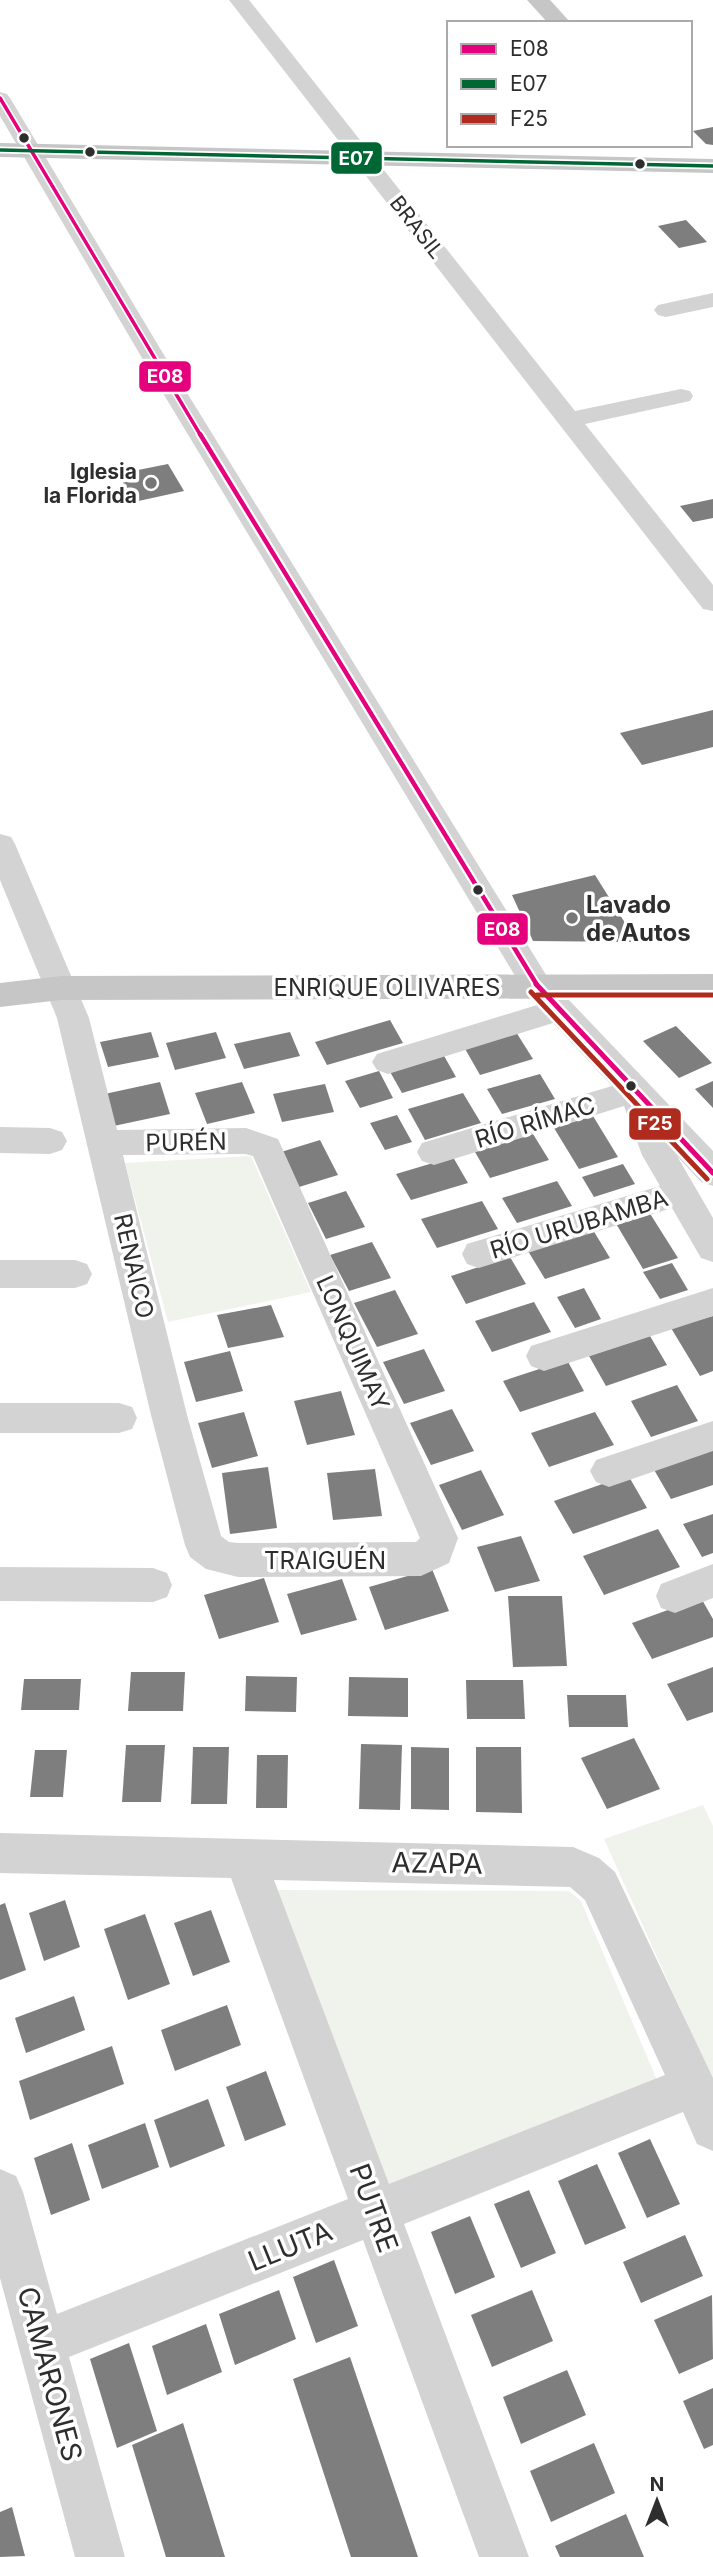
<svg xmlns="http://www.w3.org/2000/svg" width="713" height="2557" font-family="Inter,sans-serif">
<style>
.green{fill:#f0f3ec}
.building{fill:#7e7e7e}
.lines{fill:none;stroke-linecap:round;stroke-linejoin:round}
.minor{fill:#d3d3d3;fill-rule:evenodd}
.major{fill:#c6c6c6;fill-rule:evenodd}
.bus-1-far2-casing{stroke:#fff;stroke-width:7}
.bus-1-far1-casing{stroke:#fff;stroke-width:9}
.bus-1-casing{stroke:#fff;stroke-width:10}
.bus-2-casing{stroke:#fff;stroke-width:7}
.bus-3-casing{stroke:#fff;stroke-width:10}
.bus-1-far2{stroke:#e5007d;stroke-width:3.5}
.bus-1-far1{stroke:#e5007d;stroke-width:4.5}
.bus-1{stroke:#e5007d;stroke-width:5}
.bus-2{stroke:#063;stroke-width:3.5}
.bus-3{stroke:#af2b1e;stroke-width:5}
.bus-dot{fill:#2e2e2e;stroke:#fff;stroke-width:2.5}
.poi-dot{fill:#777;stroke:#fff;stroke-width:2.5}
.labels{text-anchor:middle;dominant-baseline:central;stroke-width:7;stroke-linejoin:round;paint-order:stroke}
.far-street-label{font-size:21px;fill:#2e2e2e;stroke:#fff}
.far-poi-label{font-size:21px;font-weight:bold;fill:#2e2e2e;stroke:#fff;text-anchor:end}
.poi-label{font-size:24px;font-weight:bold;fill:#2e2e2e;stroke:#fff;text-anchor:start}
.street-label{font-size:24px;fill:#2e2e2e;stroke:#fff}
.near-street-label{font-size:28px;fill:#2e2e2e;stroke:#fff}
.line-badge{stroke:#fff;stroke-width:2.5}
.badge-label{font-size:19px;text-anchor:middle;font-weight:bold;fill:#fff}
</style>
<rect width="100%" height="100%" fill="#fff"/>
<path class="green" d="M251,1156L311,1292L168,1322L125,1163Z
M703,1805L713,1826V2082L604,1839Z
M271,1890L569,1891L581,1901L657,2080L392,2192Z"/>
<path class="building" d="M713,127V145L706,144L693,131Z
M686,220L707,242L679,248L658,226Z
M168,464L184,491L134,502L118,474Z
M713,499V518L693,522L680,506Z
M713,710V747L642,765L620,733Z
M595,875L637,942L533,941L512,895Z
M390,1020L403,1043L327,1065L315,1042Z
M676,1026L712,1063L679,1078L643,1041Z
M151,1032L159,1057L108,1067L100,1042Z
M216,1032L226,1058L175,1070L166,1043Z
M290,1032L300,1056L244,1069L234,1044Z
M516,1032L533,1059L480,1075L464,1047Z
M443,1054L456,1077L402,1093L389,1070Z
M379,1071L393,1098L360,1108L345,1081Z
M540,1074L555,1099L502,1114L487,1089Z
M713,1081V1108L695,1089Z
M160,1082L170,1114L109,1127L100,1095Z
M242,1082L255,1113L207,1124L195,1093Z
M325,1084L334,1112L282,1122L273,1094Z
M463,1093L481,1123L425,1140L408,1109Z
M397,1115L412,1142L385,1150L370,1123Z
M593,1116L618,1157L579,1169L554,1128Z
M533,1134L549,1160L490,1178L475,1152Z
M320,1140L338,1175L299,1187L281,1152Z
M453,1157L468,1183L411,1200L396,1174Z
M623,1164L635,1184L594,1197L582,1177Z
M557,1181L572,1206L517,1223L502,1198Z
M346,1191L365,1227L326,1239L308,1203Z
M482,1201L498,1229L437,1248L421,1219Z
M649,1212L678,1258L643,1269L615,1222Z
M593,1230L610,1258L545,1279L528,1251Z
M372,1242L391,1278L349,1291L330,1255Z
M510,1257L526,1284L466,1304L451,1276Z
M672,1263L688,1290L660,1299L643,1272Z
M584,1288L601,1319L575,1328L557,1297Z
M395,1290L418,1334L377,1347L354,1303Z
M534,1302L551,1332L492,1352L475,1321Z
M271,1305L284,1337L228,1348L217,1315Z
M713,1316V1371L700,1376L671,1328Z
M650,1336L667,1365L606,1386L589,1356Z
M424,1349L445,1391L404,1404L383,1362Z
M230,1351L243,1391L196,1402L184,1362Z
M567,1360L584,1391L520,1412L503,1381Z
M677,1385L698,1421L651,1437L631,1401Z
M341,1391L355,1435L307,1445L294,1401Z
M452,1409L474,1451L431,1465L410,1423Z
M244,1412L258,1456L212,1468L198,1423Z
M595,1412L614,1445L549,1467L531,1433Z
M713,1450V1485L671,1499L653,1468Z
M268,1467L277,1528L230,1534L222,1473Z
M375,1469L382,1516L333,1520L327,1473Z
M481,1470L504,1515L462,1530L439,1485Z
M628,1475L647,1508L573,1534L554,1501Z
M713,1514V1553L702,1557L683,1524Z
M658,1529L680,1567L604,1595L583,1556Z
M521,1536L540,1581L495,1592L477,1547Z
M432,1569L449,1611L385,1630L369,1587Z
M264,1578L279,1622L219,1639L204,1595Z
M342,1579L357,1620L301,1635L287,1594Z
M508,1596H562L567,1666L513,1667Z
M701,1598L713,1619V1637L652,1659L632,1623Z
M713,1667V1712L687,1721L667,1684Z
M131,1672H185L183,1711H128Z
M246,1676L297,1677L296,1712L245,1711Z
M349,1677L408,1678V1717L348,1716Z
M24,1679H81L79,1710H21Z
M466,1680H523L525,1719H467Z
M567,1695H626L628,1727H569Z
M634,1738L660,1789L607,1809L581,1758Z
M361,1744L402,1745L400,1810L359,1809Z
M126,1745H165L161,1802H122Z
M193,1747H229L227,1804H191Z
M411,1747L449,1748V1810L411,1809Z
M476,1747H521L522,1813L476,1812Z
M35,1750H67L63,1797H30Z
M257,1755H288L287,1808H256Z
M65,1900L80,1947L44,1961L29,1913Z
M5,1903L26,1970L0,1980V1905Z
M211,1910L230,1962L193,1976L174,1923Z
M145,1914L170,1984L128,2000L104,1929Z
M74,1996L85,2030L26,2053L15,2018Z
M227,2005L241,2045L175,2071L161,2030Z
M112,2046L124,2084L30,2120L19,2081Z
M266,2071L286,2125L245,2141L226,2087Z
M208,2099L225,2146L170,2168L154,2120Z
M145,2123L159,2167L102,2189L88,2145Z
M650,2139L680,2204L647,2218L618,2153Z
M72,2143L90,2200L51,2215L34,2158Z
M597,2164L626,2228L585,2245L558,2181Z
M529,2190L556,2253L521,2268L494,2204Z
M470,2216L495,2277L455,2294L431,2232Z
M685,2235L703,2276L641,2303L623,2262Z
M334,2260L358,2326L316,2343L293,2277Z
M279,2290L296,2339L235,2365L219,2314Z
M532,2290L553,2341L492,2367L471,2315Z
M712,2295L713,2359L679,2374L654,2320Z
M206,2324L222,2372L167,2395L152,2346Z
M129,2343L157,2431L117,2448L90,2359Z
M350,2357L418,2557H351L293,2379Z
M567,2370L586,2415L521,2444L503,2397Z
M713,2388V2445L704,2449L683,2401Z
M183,2423L225,2557H166L132,2445Z
M594,2443L615,2493L551,2522L530,2471Z
M12,2507L25,2556L0,2557V2512Z
M626,2514L644,2557H560L555,2546Z"/>
<g class="lines">
<path class="minor" d="M229,0H249L575,411L681,389L690,391L693,396L690,401L585,424L713,585V611L703,609Z
M0,92L7,94L10,98L176,375L548,978L713,1151V1186L701,1182L677,1156L713,1218V1262L701,1258L672,1208L479,1268L467,1264L462,1254L467,1244L660,1186L642,1155L624,1106L434,1165L422,1161L417,1152L422,1143L612,1086L553,1023L388,1074L377,1070L372,1062L377,1054L537,1005L526,994L152,375L0,116Z
M713,293V307L666,317L658,315L654,310L658,305Z
M0,834L11,837L15,844L89,1018L117,1130L246,1128L278,1139L458,1538L449,1563L421,1576L238,1577L206,1569L190,1557L185,1545L151,1415L57,1018L0,880ZM245,1154L253,1156L420,1538L416,1542L238,1543L229,1542L221,1536L187,1415L123,1155Z
M0,1127L50,1128L62,1132L67,1141L62,1150L50,1154L0,1153Z
M0,1260H75L87,1264L92,1274L87,1284L75,1288H0Z
M713,1288V1316L544,1371L531,1366L526,1356L531,1346Z
M0,1403H119L132,1407L137,1418L132,1429L119,1433H0Z
M713,1421V1451L609,1487L596,1482L590,1471L596,1460Z
M713,1564V1598L675,1613L661,1608L656,1596L661,1584Z
M0,1567L153,1568L167,1573L172,1585L167,1597L153,1602L0,1601Z
M0,1833L573,1847L599,1858L615,1872L713,2078V2151L697,2144L683,2112L404,2224L529,2557H479L363,2240L69,2357L125,2557H75L0,2278V2169L16,2176L23,2192L57,2314L348,2199L231,1878L0,1873ZM274,1880L570,1887L585,1900L665,2075L389,2184Z"/>
<path class="major" d="M527,0H550L571,23H548Z
M0,143L713,159V173L0,157Z
M713,974V998L61,1000L0,1007V983L61,976Z"/>
<defs>
<path id="bus-1-far2" d="M0,98L201,436"/>
<path id="bus-1-far1" d="M200,434L537,985"/>
<path id="bus-1" d="M536,984L713,1173"/>
<path id="bus-2" d="M0,150L713,166"/>
<path id="bus-3" d="M531,992L707,1179
M537,995H713"/>
</defs>
<use href="#bus-1-far2" class="bus-1-far2-casing"/>
<use href="#bus-1-far1" class="bus-1-far1-casing"/>
<use href="#bus-1" class="bus-1-casing"/>
<use href="#bus-2" class="bus-2-casing"/>
<use href="#bus-3" class="bus-3-casing"/>
<use href="#bus-1-far2" class="bus-1-far2"/>
<use href="#bus-1-far1" class="bus-1-far1"/>
<use href="#bus-1" class="bus-1"/>
<use href="#bus-2" class="bus-2"/>
<use href="#bus-3" class="bus-3"/>
</g>
<g class="bus-dot">
<circle cx="24" cy="138" r="6"/>
<circle cx="90" cy="152" r="6"/>
<circle cx="640" cy="164" r="6"/>
<circle cx="478" cy="890" r="6"/>
<circle cx="631" cy="1086" r="6"/>
</g>
<g class="poi-dot">
<circle cx="151" cy="483" r="7"/>
<circle cx="572" cy="918" r="7"/>
</g>
<g class="labels">
<g class="far-street-label">
<text transform="translate(417 227) rotate(52)">BRASIL</text>
</g>
<g class="far-poi-label">
<text x="137" y="471">Iglesia<tspan x="137" dy="24">la Florida</tspan></text>
</g>
<g class="poi-label">
<text x="586" y="904">Lavado<tspan x="586" dy="28">de Autos</tspan></text>
</g>
<g class="street-label">
<text x="387" y="987">ENRIQUE OLIVARES</text>
<text transform="translate(535 1122) rotate(-17)">RÍO RÍMAC</text>
<text transform="translate(186 1142) rotate(-1)">PURÉN</text>
<text transform="translate(579 1224) rotate(-17)">RÍO URUBAMBA</text>
<text transform="translate(134 1266) rotate(77)">RENAICO</text>
<text transform="translate(353 1343) rotate(66)">LONQUIMAY</text>
<text x="325" y="1560">TRAIGUÉN</text>
</g>
<g class="near-street-label">
<text transform="translate(437 1863) rotate(1)">AZAPA</text>
<text transform="translate(374 2208) rotate(70)">PUTRE</text>
<text transform="translate(290 2246) rotate(-22)">LLUTA</text>
<text transform="translate(50 2374) rotate(75)">CAMARONES</text>
</g>
</g>
<g class="line-badge">
<rect x="330" y="141" width="53" height="34" rx="7" fill="#063"/>
<rect x="138" y="360" width="54" height="33" rx="7" fill="#e5007d"/>
<rect x="476" y="912" width="53" height="34" rx="7" fill="#e5007d"/>
<rect x="628" y="1107" width="54" height="34" rx="7" fill="#af2b1e"/>
</g>
<g class="badge-label">
<text x="356" y="165">E07</text>
<text x="165" y="383">E08</text>
<text x="502" y="936">E08</text>
<text x="655" y="1130">F25</text>
</g>
<rect x="447" y="21" width="245" height="126" fill="#ffffff" stroke="#ababab" stroke-width="2"/>
<rect x="461" y="44" width="35" height="10" fill="#e5007d" stroke="#ababab" stroke-width="2"/>
<text x="510" y="56" font-size="21" fill="#2e2e2e">E08</text>
<rect x="461" y="79" width="35" height="10" fill="#006633" stroke="#ababab" stroke-width="2"/>
<text x="510" y="91" font-size="21" fill="#2e2e2e">E07</text>
<rect x="461" y="114" width="35" height="10" fill="#af2b1e" stroke="#ababab" stroke-width="2"/>
<text x="510" y="126" font-size="21" fill="#2e2e2e">F25</text>
<g transform="translate(657 2501)" stroke="#ffffff" stroke-width="5" paint-order="stroke">
<path d="M0-5L12 26L0 18L-12 26Z" fill="#2e2e2e"/>
<text y="-10" font-size="19" font-weight="bold" text-anchor="middle" fill="#2e2e2e">N</text>
</g>
</svg>
